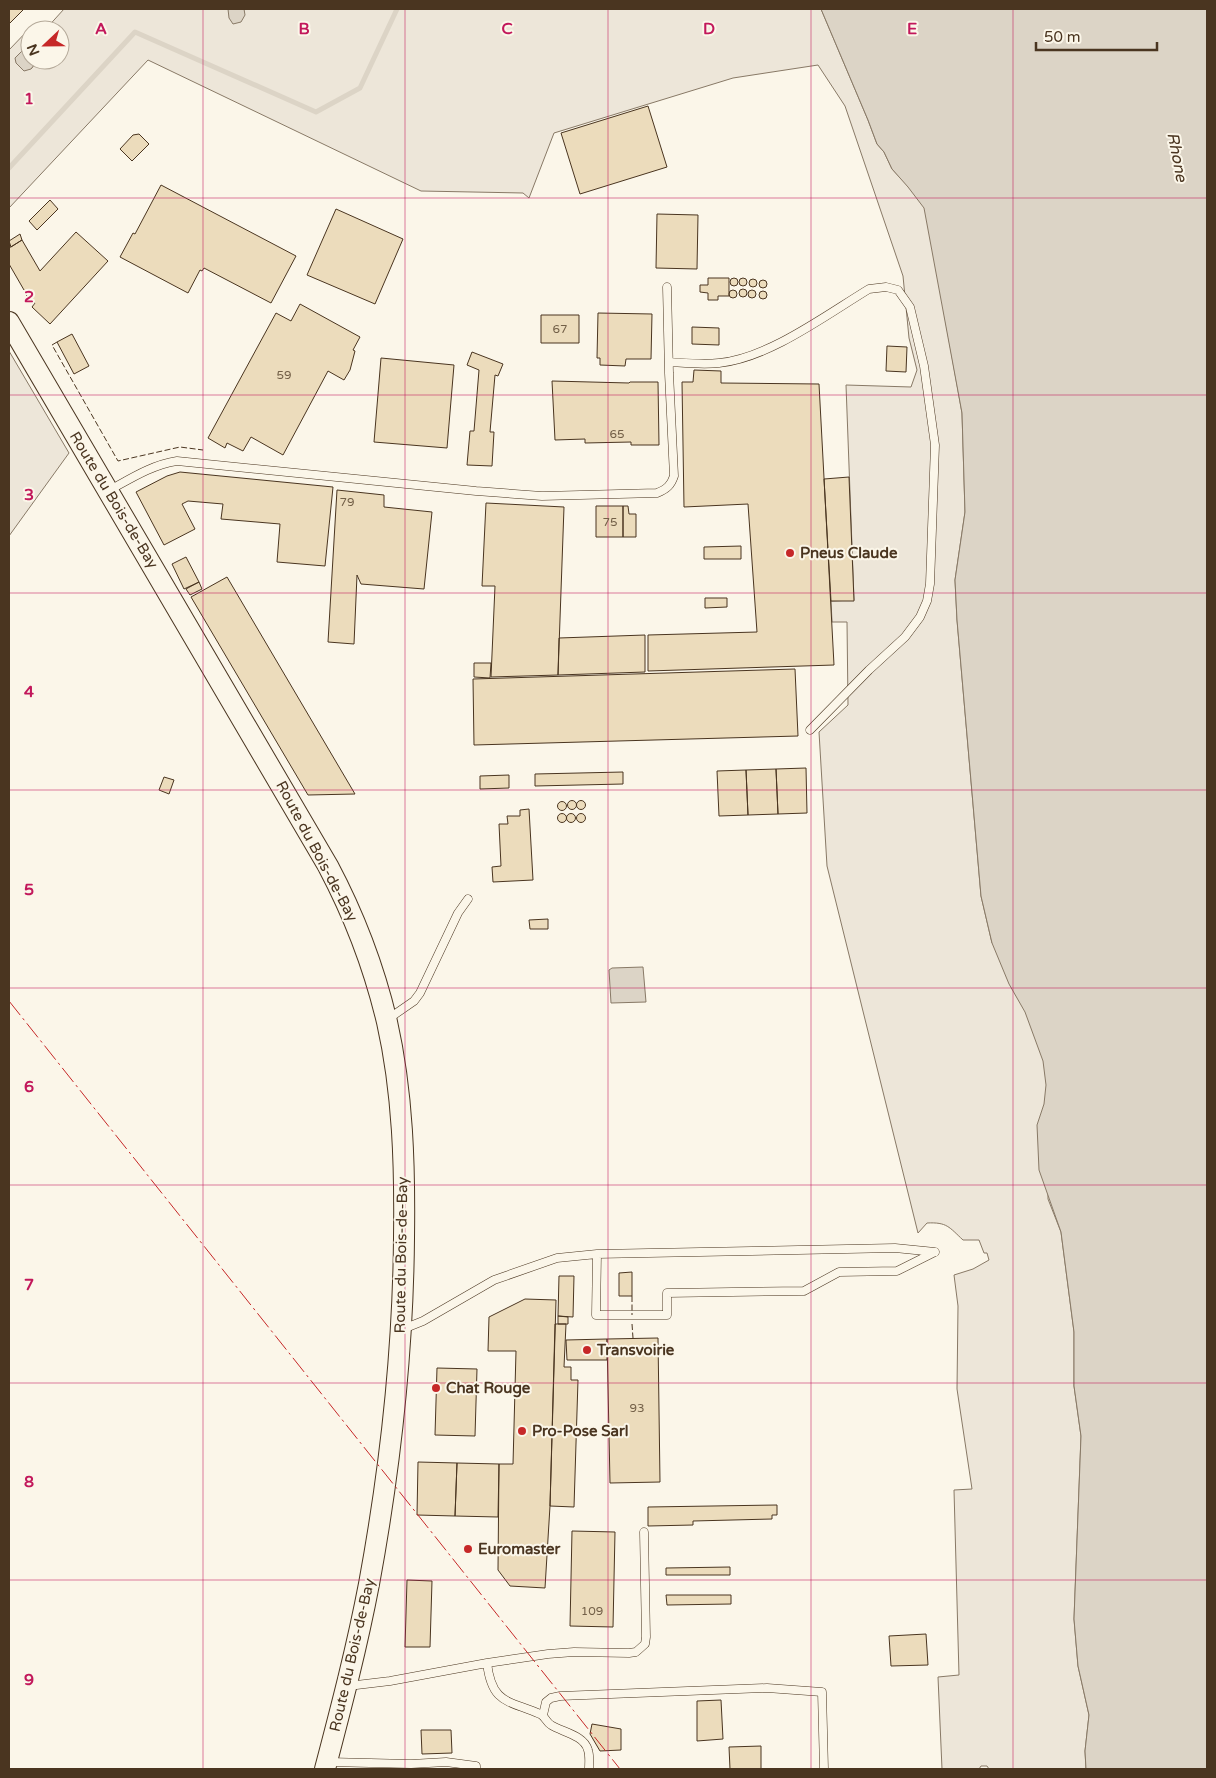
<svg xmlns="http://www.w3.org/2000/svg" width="1216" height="1778" font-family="'Varela Round',sans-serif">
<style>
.green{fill:#ede6d9;stroke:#887966}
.water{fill:#dcd4c6;stroke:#887966}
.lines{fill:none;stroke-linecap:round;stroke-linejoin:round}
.stream{stroke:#dcd4c6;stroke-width:5}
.building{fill:#ecdcbc;stroke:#4a3520}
.lane-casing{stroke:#4a3520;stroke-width:9}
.secondary-casing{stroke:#4a3520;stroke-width:22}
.lane{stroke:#fbf6e9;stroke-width:8}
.secondary{stroke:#fbf6e9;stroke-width:20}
.fence{stroke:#4a3520;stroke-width:1;stroke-dasharray:6 2.5;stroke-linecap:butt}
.power{stroke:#c62828;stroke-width:1;stroke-dasharray:18 4 2.5 4;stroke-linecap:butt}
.grid{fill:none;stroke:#c2185b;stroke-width:1;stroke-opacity:0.55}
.poi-dot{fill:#c62828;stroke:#fbf6e9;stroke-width:2}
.labels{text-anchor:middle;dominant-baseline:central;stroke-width:4;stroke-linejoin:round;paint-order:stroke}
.number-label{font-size:12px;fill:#725f47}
.street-label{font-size:15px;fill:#4a3520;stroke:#fbf6e9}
.poi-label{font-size:15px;font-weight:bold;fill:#4a3520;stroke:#fbf6e9;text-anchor:start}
.water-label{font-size:16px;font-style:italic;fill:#4a3520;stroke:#fbf6e9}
.grid-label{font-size:16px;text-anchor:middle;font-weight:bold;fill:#c2185b;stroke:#fbf6e9;stroke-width:4;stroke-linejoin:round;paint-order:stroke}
</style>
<rect width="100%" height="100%" fill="#fbf6e9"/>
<path class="green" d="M64,9H821L868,120L877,144L884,152L892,169L908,186L933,187L944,312L962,413L965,512L955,580L957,620L981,896L992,943L1047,951L1048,1199L1061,1232L1074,1332V1386L1081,1436L1074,1619L1078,1666L1089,1715L1085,1751L1086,1769H989L987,1766H981L979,1769H942L938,1677L959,1675L954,1490L972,1489L957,1389L958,1306L954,1275L973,1269L989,1260L987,1253H984L979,1240H963C949,1227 947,1222 927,1223L918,1233L827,866L819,732L848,705L847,622H832L831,601L854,600L846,385L911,387L917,370L909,338L903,276L845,106L818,65L733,78L554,133L529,198L523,193L421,191L148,60L9,208V50L30,28L42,30H30V43L27,46L31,69L38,60H60V30H45Z
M9,351L69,453L9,536Z"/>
<path class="water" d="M228,9H244L245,15L241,22L233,24L229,18Z
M821,9H1207V1769H1086L1085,1751L1089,1715L1078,1666L1074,1619L1081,1436L1074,1386V1332L1061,1232L1039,1170L1037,1125L1044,1104L1046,1085L1043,1061L1025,1012L1009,984L992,943L981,896L957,620L955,580L965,512L962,413L924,208L908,187L892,169L884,152L877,144L868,120Z
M30,43V60H38L31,69L24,71L16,63L15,58Z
M643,967L646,1002L611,1003L609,970L612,968Z"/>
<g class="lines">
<path class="stream" d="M9,168L135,32L316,112L360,88L397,9"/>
</g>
<path class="building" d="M9,9H24L9,24Z
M648,106L667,167L580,194L561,133Z
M139,134L149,144L132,161L120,149L133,135Z
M161,185L296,256L271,303L204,268L202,271L200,270L188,293L120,257L133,233L135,234Z
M50,200L58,209L37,230L29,221Z
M336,209L403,239L375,304L307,275Z
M657,214L698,215L697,269L656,268Z
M76,232L108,261L50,324L32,307L35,303L26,295L28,293L24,290L9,264V248L22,240L40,271Z
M20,234L22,240L11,247L9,241Z
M739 282a4 4 0 1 1 8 0a4 4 0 1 1-8 0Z
M730 282a4 4 0 1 1 8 0a4 4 0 1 1-8 0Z
M708,278H729V296H718V300H708V293L700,292V285H708Z
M749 283a4 4 0 1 1 8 0a4 4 0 1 1-8 0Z
M759 284a4 4 0 1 1 8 0a4 4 0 1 1-8 0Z
M739 293a4 4 0 1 1 8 0a4 4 0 1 1-8 0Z
M729 294a4 4 0 1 1 8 0a4 4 0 1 1-8 0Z
M748 294a4 4 0 1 1 8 0a4 4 0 1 1-8 0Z
M759 295a4 4 0 1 1 8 0a4 4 0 1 1-8 0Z
M300,304L360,337L353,350L355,351L350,370L344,380L328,371L283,455L251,437L243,451L227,443L225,448L208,438L276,313L291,321Z
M598,313L652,314L651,359H626L625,366L600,365V358H597Z
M541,315H579V343H541Z
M692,327L719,328V345L692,344Z
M72,334L89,366L74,374L57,342Z
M887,346L907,347L906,372L886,371Z
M472,352L503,364L498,376L495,375L490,432H494L492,466L467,465L470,431H474L479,370L467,365Z
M381,358L454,365L447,448L374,442Z
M694,370L721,371V383L819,384L834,665L648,671V635L757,632L748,504L684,507L682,382H693Z
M552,381L629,383L630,382H658L659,445H631V442L585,443V439L555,440Z
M180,472L333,487L325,566L277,562L280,524L221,519L223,504L188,501L182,504L195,529L164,545L136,492L167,476Z
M849,477L854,601H831L824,479Z
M337,490L384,495V507L432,512L424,589L361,584L357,575L354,644L328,642Z
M486,503L564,507L558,675L491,677L495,586H482Z
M596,506H623V537H596Z
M623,506H628L629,514H636V537H623Z
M741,546V559H704V547Z
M186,557L199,582L184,589L172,564Z
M227,577L355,794L308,795L191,597Z
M199,582L202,589L190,595L186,589Z
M705,598H727V607L705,608Z
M645,635V672L558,675L559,638Z
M474,663H491L490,678L474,677Z
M795,669L798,736L474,745L473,679Z
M806,768L807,813L778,814L776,769Z
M776,769L778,814L748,815L746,770Z
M746,770L748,815L719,816L717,771Z
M623,772V784L535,786V774Z
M509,775V788L480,789V776Z
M164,777L174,780L169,794L159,790Z
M576.5 805a4.5 4.5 0 1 1 9 0a4.5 4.5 0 1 1-9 0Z
M567.5 805a4.5 4.5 0 1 1 9 0a4.5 4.5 0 1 1-9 0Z
M557.5 806a4.5 4.5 0 1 1 9 0a4.5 4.5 0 1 1-9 0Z
M529,809L533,880L493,882L492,867L501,866L499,824H508L507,816H520V810Z
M576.5 818a4.5 4.5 0 1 1 9 0a4.5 4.5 0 1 1-9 0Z
M566.5 818a4.5 4.5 0 1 1 9 0a4.5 4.5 0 1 1-9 0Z
M557.5 818a4.5 4.5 0 1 1 9 0a4.5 4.5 0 1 1-9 0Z
M548,919V929H530L529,920Z
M632,1272V1296H619V1273Z
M559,1276H574L573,1317L558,1316Z
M525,1299L556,1300L550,1506L545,1588L510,1586L498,1570L499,1464H513L516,1351H488L489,1317Z
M558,1316L568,1317V1324H558Z
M555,1324H566L564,1367H571V1380H578L574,1507L550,1506Z
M658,1338L660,1482L610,1483L607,1339Z
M607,1339V1360H567L566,1340Z
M437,1368L477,1369L475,1436L435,1435Z
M418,1462L457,1463L455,1516L417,1515Z
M457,1463L499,1464L498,1517L455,1516Z
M777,1505V1515H772V1519L693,1521V1525L648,1526V1507Z
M572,1531L615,1532L613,1627L570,1626Z
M730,1567V1575H666V1568Z
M407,1580L432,1581L430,1647H405Z
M666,1595H731V1604L667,1605Z
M926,1634L928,1665L891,1666L889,1636Z
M721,1700L723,1739L697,1741V1701Z
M592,1724L621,1729V1750L600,1751L590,1734Z
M421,1730H451L452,1753L422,1754Z
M761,1746V1769H730L729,1747Z"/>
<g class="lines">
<defs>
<path id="lane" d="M669,362C685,363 703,365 719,363C769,358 826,315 869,289L886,287L898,290L910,307L924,366L935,445L930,584L927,601L920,617L905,637L869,670L810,730
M108,491C130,479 151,465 177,461L476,491L542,496L657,493C667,489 671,485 674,476L669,373L667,287
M388,1019L414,1001L420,993L458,913L468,899
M597,1254L596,1315H667V1293L804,1291L839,1272L897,1271L935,1252
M403,1329L423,1321L494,1280L557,1258L597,1254L895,1248L935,1252
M487,1663C492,1705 509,1700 540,1714C545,1716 546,1722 551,1725C562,1732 584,1735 588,1750C590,1756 589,1763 589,1769
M348,1686L390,1681L487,1663L548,1654L574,1652L629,1653L636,1652L645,1644L646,1637L644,1532
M543,1715L546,1702L551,1698L560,1696L767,1688L822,1692L824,1769
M329,1762L411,1764L446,1762L476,1766V1769"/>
<path id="secondary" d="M9,322L328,866C354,915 374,967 387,1022C403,1093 405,1166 404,1238C403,1354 390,1470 369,1584C357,1647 341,1708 325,1769"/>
</defs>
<use href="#lane" class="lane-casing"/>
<use href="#secondary" class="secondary-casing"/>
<use href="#lane" class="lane"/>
<use href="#secondary" class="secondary"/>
<path class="fence" d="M57,342L52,345L118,461L180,447L203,450
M632,1296V1315
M632,1324L633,1338"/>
<path class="power" d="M9,1001L620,1769"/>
</g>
<path class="grid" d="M203,9V1769M405,9V1769M608,9V1769M811,9V1769M1013,9V1769M9,198H1207M9,395H1207M9,593H1207M9,790H1207M9,988H1207M9,1185H1207M9,1383H1207M9,1580H1207"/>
<g class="poi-dot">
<circle cx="790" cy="553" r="5"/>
<circle cx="587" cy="1350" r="5"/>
<circle cx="436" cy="1388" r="5"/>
<circle cx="522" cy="1431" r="5"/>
<circle cx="468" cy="1549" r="5"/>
</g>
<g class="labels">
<g class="number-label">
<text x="560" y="329">67</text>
<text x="284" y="375">59</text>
<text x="617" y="434">65</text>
<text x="347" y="502">79</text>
<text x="610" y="522">75</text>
<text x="637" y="1408">93</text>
<text x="592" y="1611">109</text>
</g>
<g class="street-label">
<text transform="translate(114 500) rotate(59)">Route du Bois-de-Bay</text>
<text transform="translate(317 851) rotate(62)">Route du Bois-de-Bay</text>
<text transform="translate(401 1255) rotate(-89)">Route du Bois-de-Bay</text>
<text transform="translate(352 1655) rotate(-77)">Route du Bois-de-Bay</text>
</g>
<g class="poi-label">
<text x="800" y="553">Pneus Claude</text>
<text x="597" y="1350">Transvoirie</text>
<text x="446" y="1388">Chat Rouge</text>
<text x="532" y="1431">Pro-Pose Sarl</text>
<text x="478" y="1549">Euromaster</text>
</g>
<g class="water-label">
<text transform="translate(1177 157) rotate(79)">Rhone</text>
</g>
</g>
<g class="grid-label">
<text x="101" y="34">A</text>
<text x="304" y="34">B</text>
<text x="507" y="34">C</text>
<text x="709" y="34">D</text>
<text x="912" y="34">E</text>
<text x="29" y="104">1</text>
<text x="29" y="302">2</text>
<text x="29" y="500">3</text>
<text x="29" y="697">4</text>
<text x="29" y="895">5</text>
<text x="29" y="1092">6</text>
<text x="29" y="1290">7</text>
<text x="29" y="1487">8</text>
<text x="29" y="1685">9</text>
</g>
<rect width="1216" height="1778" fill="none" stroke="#4a3520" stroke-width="20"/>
<g transform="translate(45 45) rotate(248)"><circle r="24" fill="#fbf6e9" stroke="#b4a999"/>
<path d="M0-4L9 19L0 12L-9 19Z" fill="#c62828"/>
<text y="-8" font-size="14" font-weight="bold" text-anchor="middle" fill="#4a3520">N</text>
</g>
<path d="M1036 42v8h121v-8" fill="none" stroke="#4a3520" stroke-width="2.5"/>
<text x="1044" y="42" font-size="15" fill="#4a3520" stroke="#fbf6e9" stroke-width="4" paint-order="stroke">50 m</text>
</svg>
